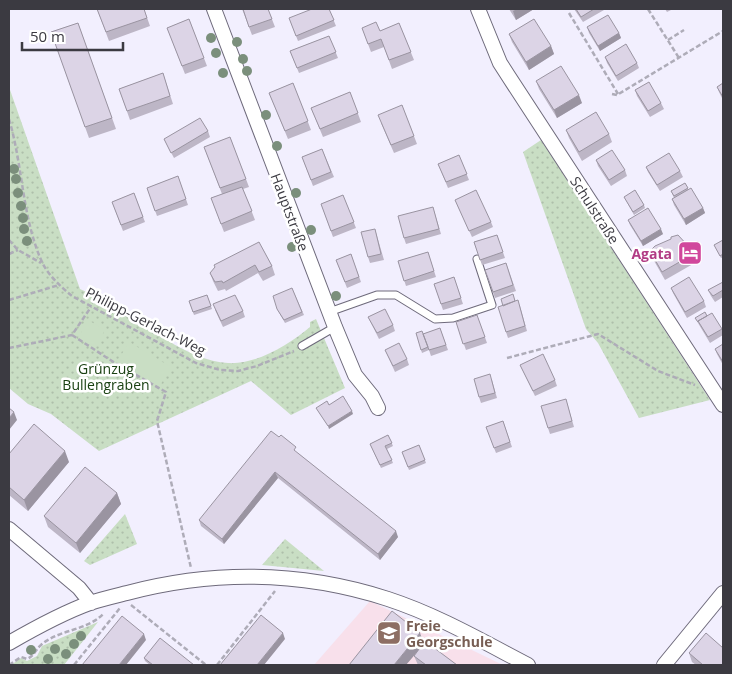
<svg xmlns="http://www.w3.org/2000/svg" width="732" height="674" font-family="'Open Sans',sans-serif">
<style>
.education{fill:#f8e0eb}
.grass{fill:url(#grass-dots)}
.pitch{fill:#c9dec4}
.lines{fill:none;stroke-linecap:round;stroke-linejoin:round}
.lane-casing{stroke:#6e6a7b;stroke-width:9}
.street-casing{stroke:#6e6a7b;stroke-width:16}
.path{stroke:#aeacb8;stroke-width:2.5;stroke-dasharray:5 2.5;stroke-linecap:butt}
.lane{stroke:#fff;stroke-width:7}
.street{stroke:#fff;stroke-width:14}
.tree{fill:#7b8f7c}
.wall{fill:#bdb6c6}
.shaded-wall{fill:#9a94a1}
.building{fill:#dcd4e6;stroke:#9a94a1}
.labels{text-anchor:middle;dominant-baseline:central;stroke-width:5;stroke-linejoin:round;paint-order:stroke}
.street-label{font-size:14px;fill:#3b3a41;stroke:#fff}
.hotel-label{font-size:14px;font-weight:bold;fill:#b23c85;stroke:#fff;text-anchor:end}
.park-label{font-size:14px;fill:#1a4112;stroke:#fff}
.education-label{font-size:14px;font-weight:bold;fill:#785e54;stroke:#fff;text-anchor:start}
</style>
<defs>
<pattern id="grass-dots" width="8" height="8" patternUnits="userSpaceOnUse" patternTransform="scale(1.25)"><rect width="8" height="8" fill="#c9dec4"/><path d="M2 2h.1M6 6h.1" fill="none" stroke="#aebfaa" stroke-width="1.8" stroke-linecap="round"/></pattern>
</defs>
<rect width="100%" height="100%" fill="#f2effe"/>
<path class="education" d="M370,601L503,665H314Z"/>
<path class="grass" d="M9,87L80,289C90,294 101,298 111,304C145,324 188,361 228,363C256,365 290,344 310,327V322L316,319L345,388L291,415L251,381L99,451L51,414L28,404L9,388Z
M541,140L710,400L639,418L598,343L586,329L523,152Z
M125,514L137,544L90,565L84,561Z
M285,539L324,571L262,565Z
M98,622L64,665H11L21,658L27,661L37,656L42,646Z"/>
<path class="pitch" d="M88,320L105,330L95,348L78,338Z
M129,342L171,367L159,387L117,362Z"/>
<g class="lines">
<defs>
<path id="lane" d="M329,312L377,295H396L435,319L453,318L492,305L477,259
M302,346L335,327"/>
<path id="street" d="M214,9L335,327L355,375L372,396L378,408
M478,9L500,63L509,77L723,405
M9,529L79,588L91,603
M9,643C35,628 62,613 90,603C102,599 115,596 127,593C214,570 301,571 388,599C437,615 482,641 528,665
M664,665L723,593"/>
</defs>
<use href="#lane" class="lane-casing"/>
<use href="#street" class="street-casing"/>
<path class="path" d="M648,9L679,58
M569,13L618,94
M668,40L684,30
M612,94L617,95L723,31
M9,119C23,166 22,218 42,262C48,275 61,287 72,296L196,363L220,370L238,371L257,366L294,351
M9,240L18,250L41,263
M9,254L18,250
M9,300L59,285
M72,335L115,363L166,392L157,421L191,568
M9,348L72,335L91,307
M507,358L598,334L658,371L695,385
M131,605L206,665
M9,665L21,657L27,659C35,655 35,650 41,645C59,629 88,631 104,613
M74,665L120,608
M217,665L275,591"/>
<use href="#lane" class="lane"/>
<use href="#street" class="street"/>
</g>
<g class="tree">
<circle cx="211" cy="38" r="5"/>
<circle cx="237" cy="42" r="5"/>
<circle cx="216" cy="53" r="5"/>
<circle cx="243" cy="59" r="5"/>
<circle cx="247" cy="71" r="5"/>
<circle cx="223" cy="73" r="5"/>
<circle cx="266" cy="115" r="5"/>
<circle cx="277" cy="146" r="5"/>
<circle cx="14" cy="169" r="5"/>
<circle cx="16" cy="179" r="5"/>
<circle cx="18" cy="193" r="5"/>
<circle cx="296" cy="193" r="5"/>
<circle cx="21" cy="206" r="5"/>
<circle cx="23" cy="218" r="5"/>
<circle cx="24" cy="229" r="5"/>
<circle cx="311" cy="230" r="5"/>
<circle cx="27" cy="241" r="5"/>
<circle cx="292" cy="247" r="5"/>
<circle cx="336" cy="296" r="5"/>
<circle cx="81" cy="636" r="5"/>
<circle cx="74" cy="644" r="5"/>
<circle cx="55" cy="649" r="5"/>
<circle cx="31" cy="650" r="5"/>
<circle cx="66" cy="654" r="5"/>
<circle cx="48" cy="659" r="5"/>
</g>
<path class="wall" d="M97,9H144L150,26L109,41Z
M242,9H268L275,27L252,35Z
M329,9L336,26L298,41L289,18Z
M509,9H534L516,20Z
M574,9H603L604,10L583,22Z
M665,9H673L667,12Z
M189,19L207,66L185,74L167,28Z
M78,23L116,129L89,138L51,32Z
M399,23L414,60L392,69L384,47L371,52L362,28L380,31Z
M587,27L619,33L621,38L600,51L589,33Z
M509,34L551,46L554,54L529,70L512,42Z
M329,36L338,58L299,73L290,51Z
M605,57L637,63L639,68L618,81L607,63Z
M163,73L173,104L130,120L119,89Z
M536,81L582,103L557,118L539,89Z
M293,83L311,130L288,139L269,93Z
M723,83V100L719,92L717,87Z
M635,90L661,103L664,109L650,117L637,96Z
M350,92L361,122L323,137L311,108Z
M402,105L417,144L394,153L381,123Z
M566,130L609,134L612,142L582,161L569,138Z
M208,131L210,137L174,158L164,139Z
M230,137L249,187L243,189L255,220L224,232L211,198L222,194L204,147Z
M322,149L334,177L313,186L302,157Z
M459,155L469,180L448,188L438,164Z
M596,160L625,170L627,176L611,186L598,166Z
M646,167L680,171L683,177L660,191L648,172Z
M178,176L188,205L157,216L147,188Z
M685,183L688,189L703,208L705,213L686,225L674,205L672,199L674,198L671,191Z
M134,193L145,222L123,231L112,202Z
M343,195L356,228L333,237L321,204Z
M624,197L644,205L645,208L634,215Z
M455,200L491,222L493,227L472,237Z
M433,207L441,234L406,244L404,238Z
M628,220L663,234L643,246L630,225Z
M375,229L384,260L370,263L368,257Z
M497,235L505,258L482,265L474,242Z
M723,240V257L721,258L714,245Z
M259,242L272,266L275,275L263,281L258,273L226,291L225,289L218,291L213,281L210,273Z
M689,247L692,255L690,256L693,264L665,280L653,259L650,251Z
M428,252L436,277L406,286L398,261Z
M351,254L361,282L347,288L336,260Z
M506,263L516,291L495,298L485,270Z
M454,277L463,304L443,310L434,284Z
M723,282V297L715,302L711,296L708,290Z
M292,288L304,315L285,323L277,309Z
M671,288L704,301L706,307L687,318L673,293Z
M207,295L212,309L194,315L189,301Z
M516,301L520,306L527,331L508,338L506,332L503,306Z
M215,310L243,311L245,317L223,327Z
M477,315L487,343L466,350L456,322Z
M707,316L722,329L723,332V335L710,343L695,318Z
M368,317L393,325L395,331L379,339Z
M440,328L448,350L431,356L429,350L422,353L416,333L423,334Z
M723,344V365L717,354L715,349Z
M385,350L407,359L409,365L395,372Z
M520,365L555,380L557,386L535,396Z
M492,380L497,398L481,403L479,397Z
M566,399L574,427L550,434L548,428Z
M503,421L512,447L496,453L486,427Z
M388,435L393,446L387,449L393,463L381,468L370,444Z
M419,445L426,463L409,470L402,452Z
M298,453L398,537L380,560L278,478L224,544L201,526L199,520Z
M9,454L69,462L28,511L9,495Z
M117,493L121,504L80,553L48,527L44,516Z
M424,644L457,665H418L414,656Z
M689,653L723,665H696L692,662Z
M144,658L194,665H150L145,661Z"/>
<path class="shaded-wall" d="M517,9H534L516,20L513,11Z
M619,33L621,38L600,51L598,46Z
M551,46L554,54L529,70L526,62Z
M579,95L582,103L557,118L554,110Z
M703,208L705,213L686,225L684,219Z
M661,229L663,234L643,246L641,241Z
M352,411L353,414L329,429L328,426Z
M14,412L17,420L9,430V418Z
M65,451L69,462L28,511L24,500Z
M275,472L278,478L224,544L222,539Z
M117,493L121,504L80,553L76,543Z
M396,531L398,537L380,560L378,554Z
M283,633L285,639L264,665H257Z
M420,633L424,644L406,665H394Z
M144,634L146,640L126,665H119Z"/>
<path class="building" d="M97,9H144L147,18L106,32Z
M243,9H268L272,19L249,27Z
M312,9H329L334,20L296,36L289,18Z
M576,9H594L581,17Z
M608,15L619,33L598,46L587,27Z
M189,19L204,58L182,66L167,28Z
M534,19L551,46L526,62L509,34Z
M376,22L380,31L399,23L411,52L389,60L381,39L368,44L362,28Z
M78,23L112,118L85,127L51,32Z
M329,36L336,52L297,68L290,51Z
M626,44L637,63L616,76L605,57Z
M561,66L579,95L554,110L536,81Z
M163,73L170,96L127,111L119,89Z
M649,82L661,103L648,111L635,90Z
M293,83L308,121L285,131L269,93Z
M723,83V97L717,87Z
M350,92L358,113L320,129L311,108Z
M402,105L414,136L391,145L378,115Z
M596,112L609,134L579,152L566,130Z
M200,118L208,131L171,153L164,139Z
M230,137L246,179L220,188L204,147Z
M322,149L331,172L311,180L302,157Z
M612,150L625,170L609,180L596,160Z
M669,153L680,171L657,185L646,167Z
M459,155L467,174L446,182L438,164Z
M178,176L186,199L155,211L147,188Z
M685,183L688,188L674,196L671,191Z
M242,187L252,211L221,224L211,198Z
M691,188L703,208L684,219L672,199Z
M476,190L491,222L469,231L455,200Z
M635,190L644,205L633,212L624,197Z
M134,193L143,217L121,225L112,202Z
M343,195L354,222L331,231L321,204Z
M433,207L439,229L404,238L398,216Z
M648,208L661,229L641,241L628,220Z
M375,229L381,254L368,257L361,232Z
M497,235L503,252L480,260L474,242Z
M678,235L689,247L686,248L690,256L662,272L650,251L655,246L671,239V237Z
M723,240V254L720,256L714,245Z
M259,242L272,266L259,272L255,265L223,283L222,281L215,282L210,273L215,267L214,265Z
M428,252L434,271L404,281L398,261Z
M351,254L359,277L345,282L336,260Z
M506,263L513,285L493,292L485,270Z
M454,277L461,298L441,304L434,284Z
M689,277L704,301L685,312L671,288Z
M723,282V290L713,296L708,290Z
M292,288L302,312L284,320L277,309L273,296Z
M513,294L515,301L503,306L501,299Z
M207,295L211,306L193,312L189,301Z
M235,295L243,311L221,321L213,304Z
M518,300L525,326L506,332L498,307Z
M385,309L393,325L377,333L368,317Z
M705,312L707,316L698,321V322L695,318Z
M712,313L722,329L708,337L698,321Z
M477,315L485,337L463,344L456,322Z
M440,328L446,345L429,350L423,334Z
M422,331L428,347L421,350L416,333Z
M399,343L407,359L393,366L385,350Z
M723,344V362L715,349Z
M543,354L555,380L533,391L520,365Z
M490,374L495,393L479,397L474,379Z
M343,396L352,411L328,426L316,408L327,401L329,405Z
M566,399L572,421L548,428L541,406Z
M9,408L14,412L9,418Z
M503,421L510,442L494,448L486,427Z
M34,424L65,451L24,500L9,487V454Z
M271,431L279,437L281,435L296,447L294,450L396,531L378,554L275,472L222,539L199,520Z
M388,435L392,443L385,446L392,460L380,465L370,444Z
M419,445L425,460L408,467L402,452Z
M85,467L117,493L76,543L44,516Z
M392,611L420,633L394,665H349Z
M261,615L283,633L257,665H220Z
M122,616L144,634L119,665H82Z
M706,633L723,648V665H703L689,653Z
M160,638L194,665H153L144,658Z
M425,641L457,665H426L414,656Z"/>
<defs>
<symbol id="hotel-square" viewBox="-11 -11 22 22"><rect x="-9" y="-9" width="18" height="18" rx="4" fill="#d1479c" stroke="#fff"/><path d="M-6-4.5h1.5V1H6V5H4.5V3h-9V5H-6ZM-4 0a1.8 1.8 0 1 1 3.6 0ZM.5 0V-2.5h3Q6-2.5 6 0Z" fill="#fff"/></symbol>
<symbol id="school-square" viewBox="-11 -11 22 22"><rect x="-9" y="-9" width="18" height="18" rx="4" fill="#8d6e63" stroke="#fff"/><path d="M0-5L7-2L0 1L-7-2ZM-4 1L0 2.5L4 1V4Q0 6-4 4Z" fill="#fff"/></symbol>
</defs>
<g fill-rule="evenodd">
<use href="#hotel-square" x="676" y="239" width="28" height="28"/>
<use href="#school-square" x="375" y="619" width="28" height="28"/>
</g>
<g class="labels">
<g class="street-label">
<text transform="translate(595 210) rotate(57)">Schulstraße</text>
<text transform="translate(290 212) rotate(69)">Hauptstraße</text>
<text transform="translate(146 321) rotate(27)">Philipp-Gerlach-Weg</text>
</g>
<g class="hotel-label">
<text x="672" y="253">Agata</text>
</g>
<g class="park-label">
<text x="106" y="368">Grünzug<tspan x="106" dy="16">Bullengraben</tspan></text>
</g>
<g class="education-label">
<text x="406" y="625">Freie<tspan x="406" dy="16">Georgschule</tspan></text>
</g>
</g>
<rect width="732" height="674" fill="none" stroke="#3b3a41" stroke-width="20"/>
<path d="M22 42v8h101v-8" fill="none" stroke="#3b3a41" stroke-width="2.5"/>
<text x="30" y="42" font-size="15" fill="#3b3a41" stroke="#ffffff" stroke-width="4" paint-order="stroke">50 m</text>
</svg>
